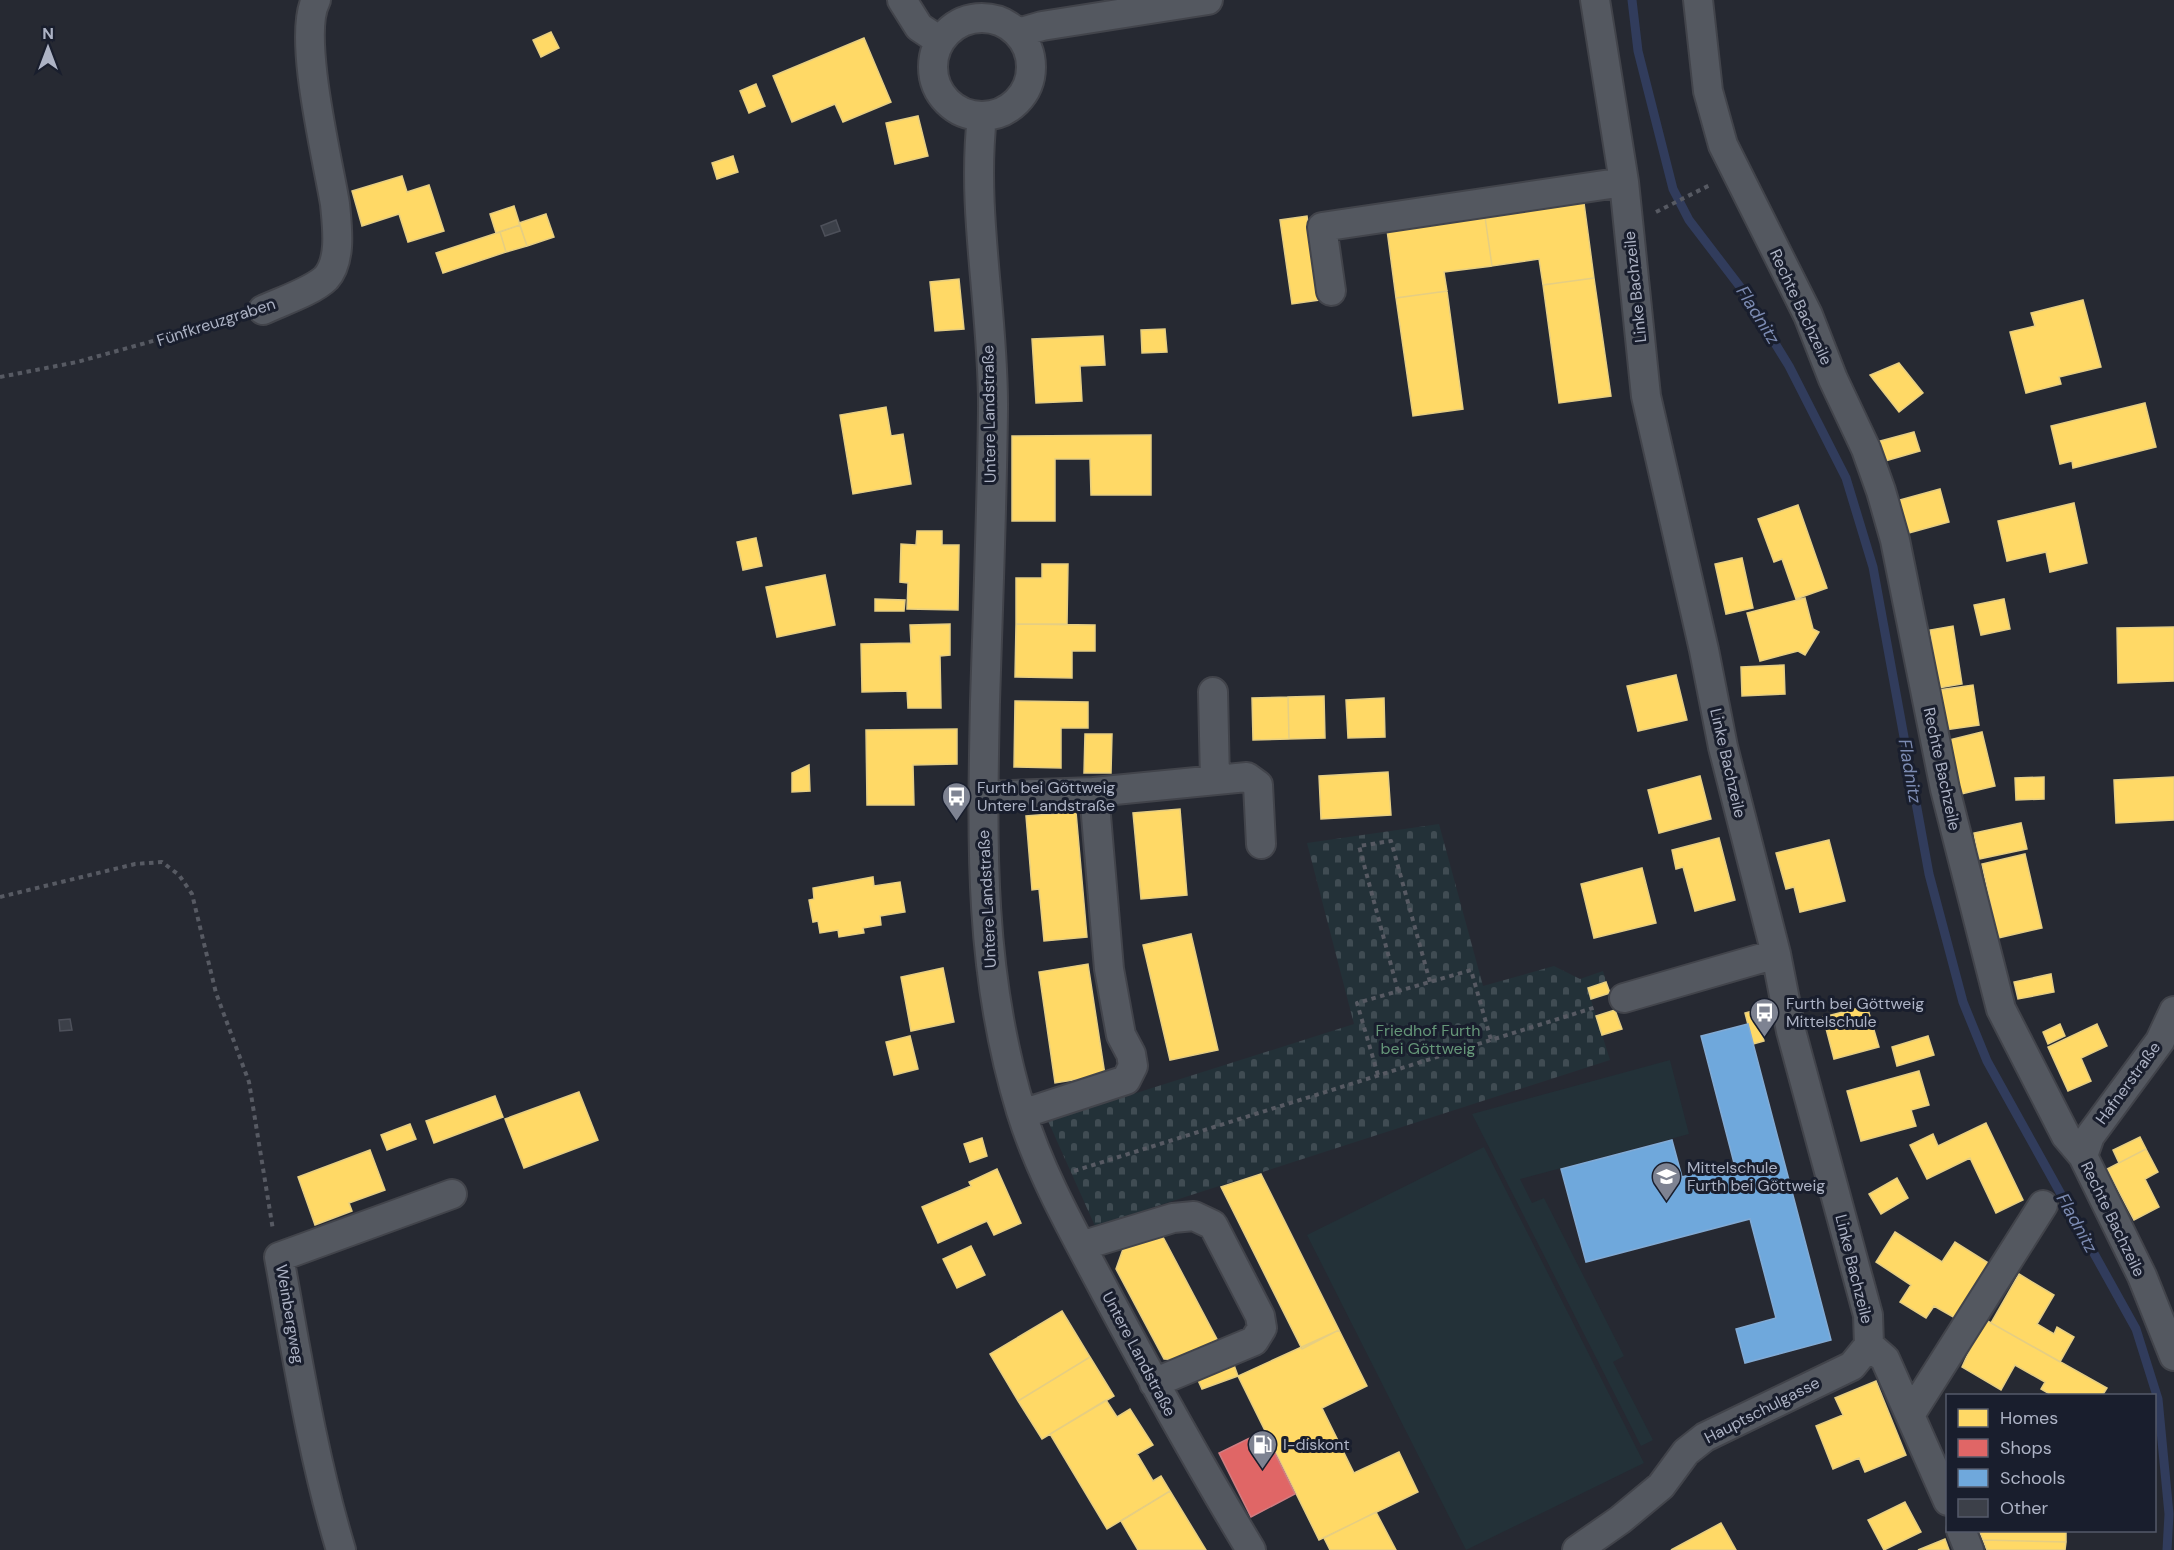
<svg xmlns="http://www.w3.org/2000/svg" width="2174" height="1550" font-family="'DM Sans',sans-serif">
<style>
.cemetery{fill:url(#cemetery-stones)}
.pitch{fill:#233138}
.homes{fill:#ffd966;stroke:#e6ce82;stroke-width:1.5}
.shops{fill:#e06666;stroke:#d17d82;stroke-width:1.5}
.schools{fill:#6fa8dc;stroke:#82abd5;stroke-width:1.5}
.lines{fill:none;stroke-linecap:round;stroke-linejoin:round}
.stream{stroke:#313c5c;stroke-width:9}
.building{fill:#3c4049;stroke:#4d505a;stroke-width:1.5}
.minor-casing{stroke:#42444b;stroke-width:32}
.path{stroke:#575a63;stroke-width:4;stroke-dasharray:4.5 4.5;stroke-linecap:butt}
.minor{stroke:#545860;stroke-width:28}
.labels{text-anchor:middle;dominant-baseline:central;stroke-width:6;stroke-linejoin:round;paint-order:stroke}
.street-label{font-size:16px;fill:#adb3c5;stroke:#191e2d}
.poi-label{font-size:16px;fill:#adb3c5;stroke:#191e2d;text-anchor:start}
.park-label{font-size:16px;fill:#659678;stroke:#191e2d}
.water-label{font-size:18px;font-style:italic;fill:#7c8bb2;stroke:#191e2d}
</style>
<defs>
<pattern id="cemetery-stones" width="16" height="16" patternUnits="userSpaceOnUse" patternTransform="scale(1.5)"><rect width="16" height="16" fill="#233138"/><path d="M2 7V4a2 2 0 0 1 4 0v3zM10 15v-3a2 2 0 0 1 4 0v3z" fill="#404c53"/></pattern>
</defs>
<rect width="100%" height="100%" fill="#262932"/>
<path class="cemetery" d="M1439,824L1483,986L1554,966L1580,979L1603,971L1610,993L1591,1000L1610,1060L1095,1226L1048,1121L1354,1024L1307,843Z"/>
<path class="pitch" d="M1670,1060L1689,1134L1520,1179L1532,1203L1544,1198L1624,1356L1613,1362L1653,1440L1641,1446L1472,1114Z
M1484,1147L1644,1463L1466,1550L1307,1235Z"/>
<path class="homes" d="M551,32L559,48L541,57L533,40Z
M864,38L891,102L843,122L835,104L792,122L773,76Z
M756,84L765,106L749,113L740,91Z
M918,116L928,156L895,164L886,123Z
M733,156L738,172L717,179L712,163Z
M402,176L407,192L429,185L444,231L408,242L399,214L362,226L352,191Z
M1584,203L1594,278L1543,285L1539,259L1492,266L1485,217Z
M514,206L520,225L496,233L490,214Z
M546,214L554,237L527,246L519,223Z
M1307,216L1319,300L1292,304L1280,220Z
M1485,217L1492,266L1444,272L1447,291L1396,298L1387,230Z
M520,225L527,246L506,252L500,232Z
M500,232L506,252L443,273L436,253Z
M1594,278L1611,396L1559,403L1543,285Z
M959,279L964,329L935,331L930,282Z
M1447,291L1463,409L1413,416L1396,298Z
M2083,300L2101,367L2059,377L2061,384L2026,393L2010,332L2035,326L2031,313Z
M1165,329L1167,352L1142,353L1141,330Z
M1103,336L1105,365L1080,366L1082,401L1036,403L1032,339Z
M1899,363L1923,393L1899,412L1870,375Z
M2145,403L2156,447L2073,468L2072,461L2060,464L2051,426Z
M886,407L891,436L903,434L911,484L853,494L840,415Z
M1914,432L1920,451L1885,461L1880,441Z
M1151,435V495H1091L1090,459H1055V521H1012V436Z
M1940,489L1949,522L1905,534L1896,501Z
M2074,503L2087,563L2050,572L2046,552L2007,561L1998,521Z
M1798,505L1827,588L1796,599L1782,559L1774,562L1758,519Z
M917,531H942V545H959L958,610L907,609L908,583L900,582L901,544L916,545Z
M756,538L762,566L743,570L737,542Z
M1742,558L1753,608L1726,614L1715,564Z
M1042,564H1068L1067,624H1016V578H1042Z
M825,575L835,625L777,637L766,587Z
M1805,598L1813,629L1819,632L1805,655L1798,651L1760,661L1747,613Z
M875,599L905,600L904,611H875Z
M2004,599L2010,629L1981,635L1974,605Z
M950,624V655L940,656L941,708H908L907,691L862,692L861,644L911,643L910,625Z
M1016,624L1095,625V651H1072V678L1015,677Z
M1953,626L1962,684L1939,688L1930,630Z
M2174,627V681L2118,683L2117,628Z
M1784,665L1785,694L1742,696L1741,667Z
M1676,675L1687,720L1638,731L1627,686Z
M1973,685L1979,725L1945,730L1939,690Z
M1324,696L1325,738L1289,739L1288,697Z
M1288,697L1289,739L1253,740L1252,698Z
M1384,698L1385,737L1348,738L1346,700Z
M1015,701L1088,702V728H1061V768L1014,767Z
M957,729V764L913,765L914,805H867L866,730Z
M1982,732L1995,786L1961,794L1949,740Z
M1085,734H1112L1111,773H1084Z
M809,765L810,791L792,792V773Z
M1388,772L1391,815L1321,819L1319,776Z
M1700,776L1711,819L1659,833L1648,790Z
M2044,777V799L2016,800L2015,778Z
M2174,777V820L2116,823L2114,780Z
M1180,809L1187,895L1141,899L1133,813Z
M1076,812L1087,937L1044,941L1039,889L1032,890L1026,816Z
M2021,823L2027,849L1979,859L1974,833Z
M1719,838L1735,900L1695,911L1683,867L1676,869L1672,850Z
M1829,840L1845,901L1800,912L1794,887L1786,889L1776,853Z
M2025,854L2042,928L1998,938L1982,864Z
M1642,868L1656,923L1594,938L1581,884Z
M873,877L874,886L900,882L905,912L880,916L881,925L863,928L864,933L839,937L838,930L820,933L818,921L813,922L809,900L814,899L813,888Z
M1191,934L1218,1050L1170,1060L1143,945Z
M1088,964L1105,1075L1055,1083L1039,972Z
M943,968L954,1022L911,1031L901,977Z
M2051,974L2054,992L2018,999L2014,982Z
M1606,982L1610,993L1591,999L1588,988Z
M1867,1006L1879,1047L1834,1059L1823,1017Z
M1615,1010L1622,1029L1602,1035L1596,1016Z
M1756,1010L1764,1041L1753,1044L1745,1013Z
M2060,1024L2065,1036L2048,1044L2043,1032Z
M2097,1024L2107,1046L2081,1058L2091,1081L2068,1091L2048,1047Z
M910,1036L918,1069L894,1075L886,1042Z
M1928,1036L1934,1055L1897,1066L1892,1047Z
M1919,1071L1929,1105L1911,1110L1916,1126L1861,1141L1847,1091Z
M579,1092L598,1140L524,1168L505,1119Z
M495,1096L503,1117L434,1143L426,1121Z
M1986,1123L2023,1200L1996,1213L1970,1158L1927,1179L1910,1145L1933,1134L1938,1146Z
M410,1124L416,1139L387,1150L381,1135Z
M2140,1137L2146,1149L2119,1163L2113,1150Z
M982,1138L987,1156L970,1162L964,1144Z
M2146,1149L2158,1172L2145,1179L2159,1207L2134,1220L2107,1169Z
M370,1150L385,1190L349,1203L352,1211L315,1225L298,1177Z
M997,1169L1021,1223L994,1235L987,1221L938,1243L922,1207L971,1186L969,1182Z
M1261,1174L1339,1330L1302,1349L1221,1187Z
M1897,1178L1908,1198L1881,1214L1869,1194Z
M1895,1232L1942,1262L1955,1242L1990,1264L1955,1318L1934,1306L1926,1318L1900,1302L1911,1285L1876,1262Z
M1163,1237L1219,1343L1187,1360L1164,1359L1116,1269L1123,1249Z
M971,1246L985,1275L957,1288L943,1259Z
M2019,1274L2054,1295L2037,1324L2054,1334L2057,1327L2074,1337L2060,1362L1991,1323Z
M1062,1311L1090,1357L1018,1401L990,1354Z
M1984,1319L2107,1388L2102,1396H2053L2041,1389L2045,1382L2015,1365L2001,1390L1962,1367Z
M1339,1330L1367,1386L1322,1408L1354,1473L1399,1452L1418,1492L1319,1540L1238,1376Z
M1090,1357L1114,1396L1042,1439L1018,1401Z
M1234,1365L1238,1376L1202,1389L1197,1378Z
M1876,1381L1906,1455L1865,1472L1859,1458L1833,1469L1816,1426L1843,1415L1835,1398Z
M1106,1400L1117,1417L1130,1409L1153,1445L1137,1454L1153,1481L1161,1476L1170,1491L1107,1529L1050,1434Z
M1170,1491L1206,1550H1138L1121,1521Z
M1905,1502L1921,1532L1884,1550L1868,1520Z
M1376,1512L1396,1550H1330L1324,1538Z
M1721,1523L1736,1550H1671Z
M1979,1530H2066V1542L1983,1540Z
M1945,1539L1949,1550H1918Z
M1983,1540L2066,1542L2065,1550H1987Z"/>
<path class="shops" d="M1264,1431L1295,1494L1251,1517L1219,1453Z"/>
<path class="schools" d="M1748,1024L1831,1340L1745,1363L1736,1329L1776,1318L1750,1219L1586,1262L1561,1169L1672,1140L1682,1177L1734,1163L1701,1036Z"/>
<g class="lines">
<path class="stream" d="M1632,0L1638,51L1673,189L1689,220L1741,288L1789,366L1846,478L1873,567L1929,874L1963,1002L1987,1061L2136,1329L2158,1399L2169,1514L2167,1550"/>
</g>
<path class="building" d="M836,220L840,231L825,236L821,226Z
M70,1019L72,1030L60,1031L59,1020Z"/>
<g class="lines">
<defs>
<path id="minor" d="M902,0L919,27L940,41
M1595,0L1624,182L1646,396L1704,650L1723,747L1776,954L1791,1031L1868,1315L1869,1345L1885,1359L1948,1501
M1698,0L1708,91L1723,145L1808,315L1833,379L1866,449L1881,491L1895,540L1945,789L2001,1009L2066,1136L2083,1156L2142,1276L2174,1356
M933 67a49 49 0 1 1 98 0a49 49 0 1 1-98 0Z
M1018,33L1042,26L1208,0
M982,117C971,212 994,314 993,409C992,507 988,604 985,702C982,845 979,973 1021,1111C1041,1176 1076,1236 1107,1295C1153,1381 1200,1466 1251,1550
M1331,291L1322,227L1624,182
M263,310C280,302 313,291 326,278C342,260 337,226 335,204C328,161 297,35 316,0
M1213,692L1215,780
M1094,792L1247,777L1258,785L1261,844
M983,796L1094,792L1109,969L1121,1035L1131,1054L1133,1066L1126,1080L1022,1114
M1624,998L1776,954
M2083,1156L2090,1136L2160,1041L2174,1011
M1081,1246L1173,1218L1194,1216L1213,1225L1260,1316L1262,1328L1254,1341L1154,1383
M1910,1415L2043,1205
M1961,1530L1969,1550
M341,1550C312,1455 297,1355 279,1257L452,1194
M1577,1550L1620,1520L1661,1486L1686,1452L1705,1437L1852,1366L1869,1345"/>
</defs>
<use href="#minor" class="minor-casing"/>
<path class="path" d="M1656,212L1710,185
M0,377L77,362L236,318
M0,897L135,864L162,862L179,875L192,894L216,993L249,1082L273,1230
M1398,991L1359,846L1391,841L1430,982
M1378,1075L1357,1003L1471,970L1491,1040
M1074,1171L1596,1007"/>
<use href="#minor" class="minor"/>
</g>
<defs>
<symbol id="bus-pin" viewBox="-11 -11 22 30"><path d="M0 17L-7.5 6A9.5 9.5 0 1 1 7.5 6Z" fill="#7e8392" stroke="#191e2d"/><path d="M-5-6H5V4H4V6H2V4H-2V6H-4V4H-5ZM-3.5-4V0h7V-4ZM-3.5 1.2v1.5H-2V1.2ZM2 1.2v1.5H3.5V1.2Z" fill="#fff"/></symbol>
<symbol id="school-pin" viewBox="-11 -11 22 30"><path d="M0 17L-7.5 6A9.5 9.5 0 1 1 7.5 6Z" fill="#7e8392" stroke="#191e2d"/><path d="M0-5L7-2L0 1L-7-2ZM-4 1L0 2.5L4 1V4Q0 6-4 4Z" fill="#fff"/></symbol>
<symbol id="fuel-pin" viewBox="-11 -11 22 30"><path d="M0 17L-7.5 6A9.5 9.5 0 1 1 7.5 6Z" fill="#7e8392" stroke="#191e2d"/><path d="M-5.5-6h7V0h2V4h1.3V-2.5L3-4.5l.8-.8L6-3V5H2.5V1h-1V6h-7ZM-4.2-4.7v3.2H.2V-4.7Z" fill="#fff"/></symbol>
</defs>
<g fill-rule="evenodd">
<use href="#bus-pin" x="940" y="780" width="33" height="45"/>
<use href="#bus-pin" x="1748" y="996" width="33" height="45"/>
<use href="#school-pin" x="1650" y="1160" width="33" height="45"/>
<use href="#fuel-pin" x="1246" y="1428" width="33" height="45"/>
</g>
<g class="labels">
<g class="street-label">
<text transform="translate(1635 287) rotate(-96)">Linke Bachzeile</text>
<text transform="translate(1801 307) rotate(65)">Rechte Bachzeile</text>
<text transform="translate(216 322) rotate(-18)">Fünfkreuzgraben</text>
<text transform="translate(989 414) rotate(-91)">Untere Landstraße</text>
<text transform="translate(1728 763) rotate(77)">Linke Bachzeile</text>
<text transform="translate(1942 769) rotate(78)">Rechte Bachzeile</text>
<text transform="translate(987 899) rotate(-93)">Untere Landstraße</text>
<text transform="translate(2128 1083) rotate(-54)">Hafnerstraße</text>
<text transform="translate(2113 1219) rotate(64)">Rechte Bachzeile</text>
<text transform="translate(1854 1269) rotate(76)">Linke Bachzeile</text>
<text transform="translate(290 1314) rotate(80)">Weinbergweg</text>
<text transform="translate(1139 1354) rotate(62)">Untere Landstraße</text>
<text transform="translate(1762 1410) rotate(-27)">Hauptschulgasse</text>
</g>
<g class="poi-label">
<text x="977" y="787">Furth bei Göttweig<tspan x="977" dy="18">Untere Landstraße</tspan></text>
<text x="1786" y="1003">Furth bei Göttweig<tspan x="1786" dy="18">Mittelschule</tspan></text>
<text x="1687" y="1167">Mittelschule<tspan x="1687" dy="18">Furth bei Göttweig</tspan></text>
<text x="1283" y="1444">I-diskont</text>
</g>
<g class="park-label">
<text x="1428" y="1030">Friedhof Furth<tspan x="1428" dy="18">bei Göttweig</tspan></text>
</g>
<g class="water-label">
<text transform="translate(1758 315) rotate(58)">Fladnitz</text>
<text transform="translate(1910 771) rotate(80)">Fladnitz</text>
<text transform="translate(2077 1223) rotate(61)">Fladnitz</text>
</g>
</g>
<rect x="1946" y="1394" width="210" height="138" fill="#191e2d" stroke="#545a6a" stroke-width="1.5"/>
<rect x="1958" y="1409" width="30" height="18" fill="#ffd966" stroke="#545a6a" stroke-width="1.5"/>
<text x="2000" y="1424" font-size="18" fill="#adb3c5">Homes</text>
<rect x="1958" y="1439" width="30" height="18" fill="#e06666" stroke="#545a6a" stroke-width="1.5"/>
<text x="2000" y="1454" font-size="18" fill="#adb3c5">Shops</text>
<rect x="1958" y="1469" width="30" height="18" fill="#6fa8dc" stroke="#545a6a" stroke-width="1.5"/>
<text x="2000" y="1484" font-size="18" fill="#adb3c5">Schools</text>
<rect x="1958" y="1499" width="30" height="18" fill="#3c4049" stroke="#545a6a" stroke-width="1.5"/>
<text x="2000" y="1514" font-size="18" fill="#adb3c5">Other</text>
<g transform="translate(48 48)" stroke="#191e2d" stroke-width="4.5" paint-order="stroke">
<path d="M0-4.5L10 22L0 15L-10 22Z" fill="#adb3c5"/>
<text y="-9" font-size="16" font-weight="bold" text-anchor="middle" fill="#adb3c5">N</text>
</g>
</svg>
